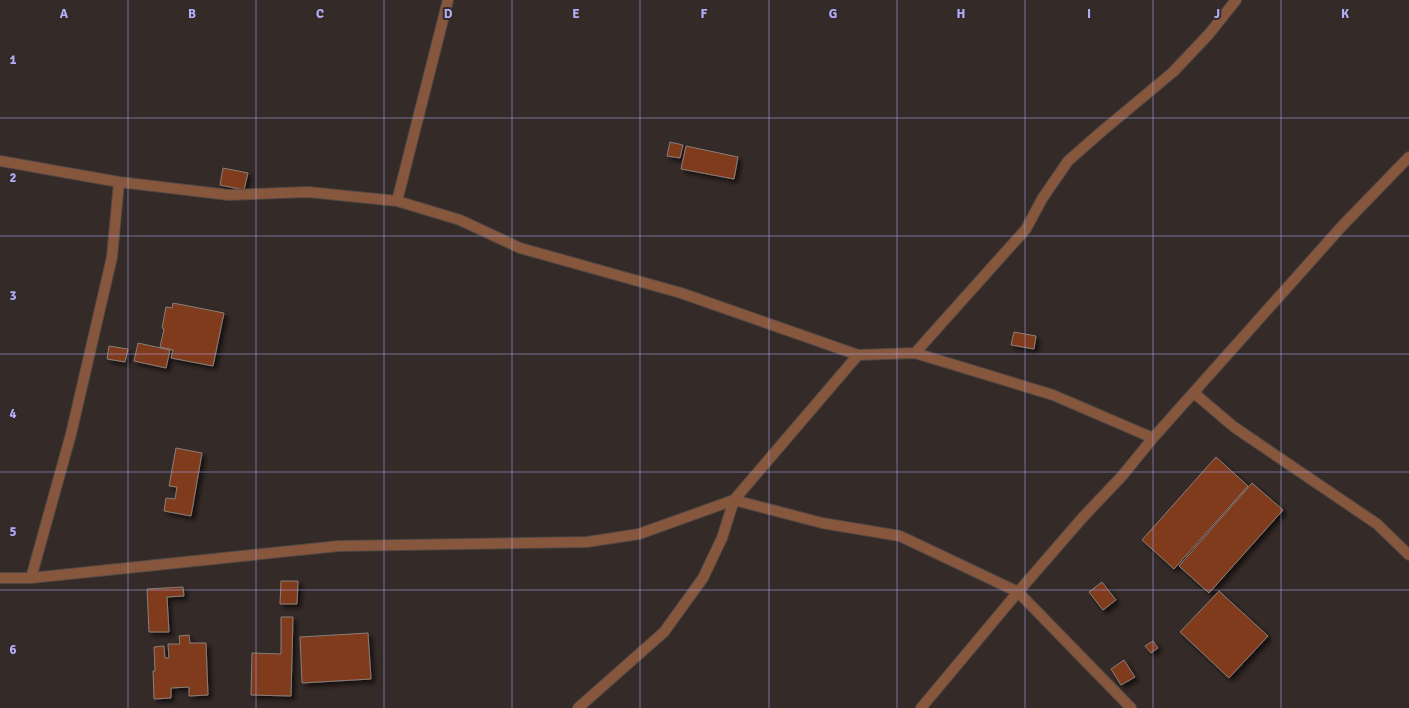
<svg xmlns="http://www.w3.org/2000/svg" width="1409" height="708" font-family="Signika,sans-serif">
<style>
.building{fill:#803b1d;stroke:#897e79;filter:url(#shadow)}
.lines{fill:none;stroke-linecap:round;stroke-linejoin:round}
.minor-casing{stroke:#514745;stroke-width:12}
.minor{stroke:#86573c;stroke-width:10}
.grid{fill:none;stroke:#b1adfa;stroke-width:1;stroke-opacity:0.55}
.grid-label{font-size:13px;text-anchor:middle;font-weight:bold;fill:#b1adfa;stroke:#342a27;stroke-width:4;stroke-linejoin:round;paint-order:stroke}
</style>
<defs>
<filter id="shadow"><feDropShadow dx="3.5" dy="3.5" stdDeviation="2" flood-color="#0009"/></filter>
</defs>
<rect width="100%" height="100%" fill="#342a27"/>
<path class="building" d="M670,142L683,145L680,158L667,156Z
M686,146L738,157L734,179L681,169Z
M223,168L248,173L244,190L220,185Z
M173,303L224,313L213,366L171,358L173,350L160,347L164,329L162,328L166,307L172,308Z
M1014,332L1036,336L1034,349L1011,345Z
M138,343L170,350L166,368L134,361Z
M109,346L128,349L125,362L107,359Z
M176,448L202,453L191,516L164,511L166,498L175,499L177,487L169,486Z
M1216,457L1248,486L1174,569L1142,540Z
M1252,483L1283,510L1209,593L1179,566Z
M281,581H298L297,604H280Z
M1102,582L1116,600L1103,610L1089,592Z
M183,587L184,596L167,597L169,632H149L147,589Z
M1219,591L1268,636L1229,678L1180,632Z
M281,617H293L291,696L251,695L252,653L281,654Z
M368,633L371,679L302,683L300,637Z
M189,635L190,643H206L208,695L189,696V687L171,688V698L154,699L153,671H155L154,647L164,646L165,658H169L168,644H180L179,636Z
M1153,641L1158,648L1151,653L1145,646Z
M1124,660L1135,677L1121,685L1111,669Z"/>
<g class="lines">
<defs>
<path id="minor" d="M0,161L119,182L229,195L308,192L397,201L460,220L520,248L681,293L858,355L915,353L1053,395L1153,438
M397,201L448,0
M915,353L1026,229L1042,199L1068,161L1101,132L1173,72L1209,34L1236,0
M1194,393L1234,427L1377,524L1409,555
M0,578H31L339,546L587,542L639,534L734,500L822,523L900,536L1018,592L1131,708
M31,578L71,434L112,257L119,182
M578,708L664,632L703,578L722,538L734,500L858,355
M921,708L1018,592L1084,516L1122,476L1153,438L1343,225L1409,157"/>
</defs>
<use href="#minor" class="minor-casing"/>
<use href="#minor" class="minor"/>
</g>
<path class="grid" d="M128,0V708M256,0V708M384,0V708M512,0V708M640,0V708M769,0V708M897,0V708M1025,0V708M1153,0V708M1281,0V708M0,118H1409M0,236H1409M0,354H1409M0,472H1409M0,590H1409"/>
<g class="grid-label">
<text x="64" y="18">A</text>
<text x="192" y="18">B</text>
<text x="320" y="18">C</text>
<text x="448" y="18">D</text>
<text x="576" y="18">E</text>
<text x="704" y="18">F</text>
<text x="833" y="18">G</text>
<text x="961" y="18">H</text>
<text x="1089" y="18">I</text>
<text x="1217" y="18">J</text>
<text x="1345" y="18">K</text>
<text x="13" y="64">1</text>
<text x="13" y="182">2</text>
<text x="13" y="300">3</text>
<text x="13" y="418">4</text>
<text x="13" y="536">5</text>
<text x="13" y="654">6</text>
</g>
</svg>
